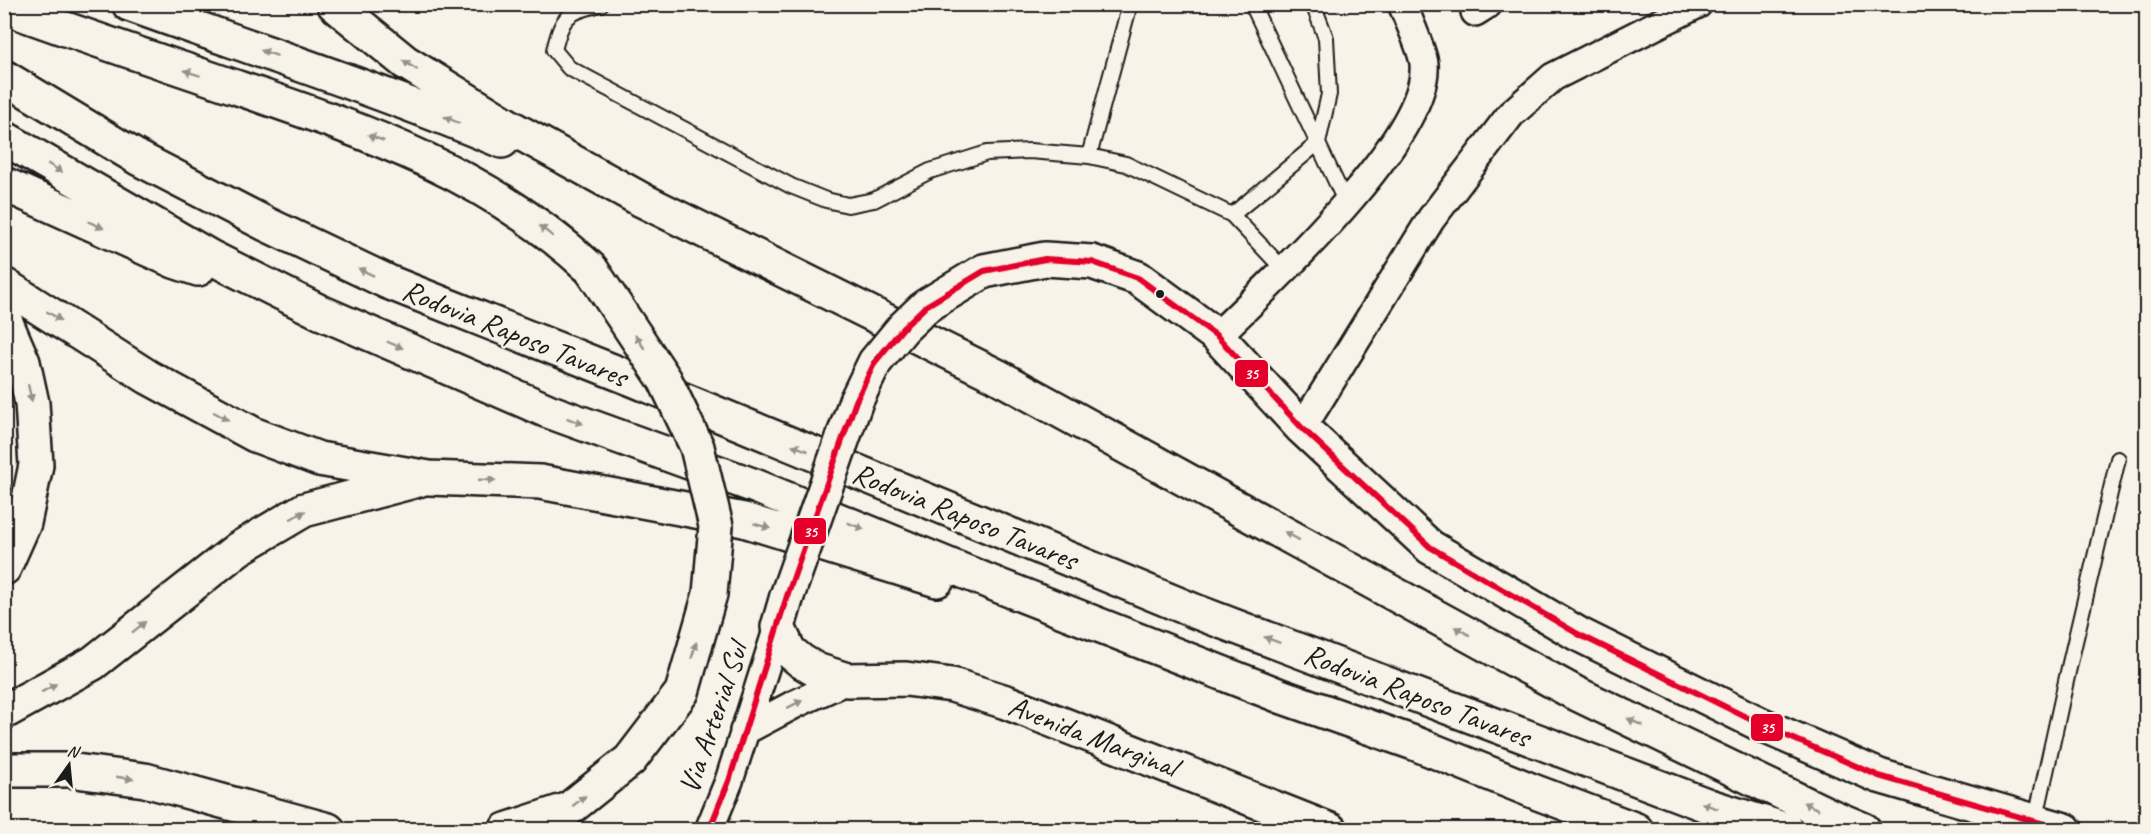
<svg xmlns="http://www.w3.org/2000/svg" width="2151" height="834" font-family="Caveat,sans-serif">
<style>
.lines{fill:none;stroke-linecap:round;stroke-linejoin:round}
.service-casing{stroke:#1c1c1c;stroke-width:18}
.minor-casing{stroke:#1c1c1c;stroke-width:32}
.secondary-casing{stroke:#1c1c1c;stroke-width:38}
.motorway-casing{stroke:#1c1c1c;stroke-width:38}
.service{stroke:#f7f3e8;stroke-width:14}
.minor{stroke:#f7f3e8;stroke-width:27}
.secondary{stroke:#f7f3e8;stroke-width:33}
.motorway{stroke:#f7f3e8;stroke-width:33}
.secondary-bridge-casing{stroke:#1c1c1c;stroke-width:38;stroke-linecap:butt}
.motorway-bridge-casing{stroke:#1c1c1c;stroke-width:38;stroke-linecap:butt}
.secondary-bridge{stroke:#f7f3e8;stroke-width:33}
.motorway-bridge{stroke:#f7f3e8;stroke-width:33}
.bus-1-casing{stroke:#f7f3e8;stroke-width:10}
.bus-1{stroke:#e4002b;stroke-width:6}
.oneway{fill:#94928c}
.bus-dot{fill:#1c1c1c;stroke:#f7f3e8;stroke-width:2}
.labels{text-anchor:middle;dominant-baseline:central;stroke-width:4.5;stroke-linejoin:round;paint-order:stroke}
.street-label{font-size:30px;fill:#1c1c1c;stroke:#f7f3e8}
.line-badge{stroke:#f7f3e8;stroke-width:2}
.badge-label{font-size:16px;text-anchor:middle;font-weight:bold;fill:#fff}
</style>
<rect width="100%" height="100%" fill="#f7f3e8"/>
<filter id="ink" filterUnits="userSpaceOnUse"><feTurbulence type="fractalNoise" baseFrequency=".0167" numOctaves="2"/><feDisplacementMap in="SourceGraphic" scale="12" xChannelSelector="R" yChannelSelector="G"/><feConvolveMatrix kernelMatrix="1 2 1 2 8 2 1 2 1" color-interpolation-filters="sRGB"/></filter>
<g filter="url(#ink)">
<g class="lines">
<defs>
<path id="service" d="M601,4C566,13 563,15 554,50L569,68L791,186L826,200L848,205L874,200L930,171L987,153L1030,151L1089,156L1126,164L1232,215L1284,270
M1252,4L1346,203
M1089,156L1130,4
M1232,215L1318,143L1329,94L1326,38L1313,4
M2035,822L2070,663L2118,459"/>
<path id="minor" d="M1475,12L1488,4
M1217,336C1269,285 1430,137 1424,64C1423,52 1408,18 1402,4
M1302,428L1431,219L1511,114L1553,77L1698,4
M744,731L795,704L847,680
M709,830L729,781L778,627"/>
<path id="secondary" d="M926,306L984,271L1045,259L1092,262L1138,278L1217,336L1302,428L1430,547L1578,634L1762,725L1879,776L2065,830
M787,596L778,627L789,651L801,661L816,670L847,680L906,679L952,685L1006,702L1330,830"/>
<path id="motorway" d="M129,4C254,49 380,90 502,141
M334,4L405,62L517,131L642,200L997,376L1573,692L1833,817L1864,830
M4,7C83,36 162,62 241,89C370,133 489,174 591,269
M4,77L138,158L266,224L388,282L635,380L1197,612L1709,806L1786,830
M4,138L210,257L320,312L548,411L755,486L1002,587L1283,697L1414,743L1538,793L1636,830
M4,184L174,261L198,269
M4,285L148,377L255,435L319,459L429,478L540,482L744,520L937,580
M4,318L23,362L32,403L36,465L24,523L4,568
M4,712L93,663L238,549L304,510L418,480
M4,770H68L145,780L328,830
M506,830L569,809L630,760L682,692L710,594"/>
</defs>
<use href="#service" class="service-casing"/>
<use href="#minor" class="minor-casing"/>
<use href="#secondary" class="secondary-casing"/>
<use href="#motorway" class="motorway-casing"/>
<use href="#service" class="service"/>
<use href="#minor" class="minor"/>
<use href="#secondary" class="secondary"/>
<use href="#motorway" class="motorway"/>
<defs>
<path id="secondary-bridge" d="M787,596L856,401L875,362L903,328L926,306"/>
<path id="motorway-bridge" d="M591,269L665,380L697,447L716,526L710,594"/>
</defs>
<use href="#secondary-bridge" class="secondary-bridge-casing"/>
<use href="#motorway-bridge" class="motorway-bridge-casing"/>
<use href="#secondary-bridge" class="secondary-bridge"/>
<use href="#motorway-bridge" class="motorway-bridge"/>
<defs>
<path id="bus-1" d="M709,830L729,781L787,596L856,401L875,362L903,328L926,306L984,271L1045,259L1092,262L1138,278L1217,336L1302,428L1430,547L1578,634L1762,725L1879,776L2065,830"/>
</defs>
<use href="#bus-1" class="bus-1-casing"/>
<use href="#bus-1" class="bus-1"/>
</g>
<defs><path id="oneway-solid" d="M-6-.8H1V-3.2L6.5 0L1 3.2V.8H-6Z" transform="scale(1.5)"/></defs>
<g class="oneway">
<use href="#oneway-solid" transform="translate(269 53) rotate(-162)"/>
<use href="#oneway-solid" transform="translate(410 65) rotate(-147)"/>
<use href="#oneway-solid" transform="translate(192 73) rotate(-161)"/>
<use href="#oneway-solid" transform="translate(452 120) rotate(-157)"/>
<use href="#oneway-solid" transform="translate(376 138) rotate(-159)"/>
<use href="#oneway-solid" transform="translate(55 168) rotate(31)"/>
<use href="#oneway-solid" transform="translate(96 225) rotate(24)"/>
<use href="#oneway-solid" transform="translate(546 231) rotate(-141)"/>
<use href="#oneway-solid" transform="translate(366 272) rotate(-154)"/>
<use href="#oneway-solid" transform="translate(54 316) rotate(32)"/>
<use href="#oneway-solid" transform="translate(640 342) rotate(-124)"/>
<use href="#oneway-solid" transform="translate(395 345) rotate(23)"/>
<use href="#oneway-solid" transform="translate(30 393) rotate(77)"/>
<use href="#oneway-solid" transform="translate(221 416) rotate(28)"/>
<use href="#oneway-solid" transform="translate(575 421) rotate(20)"/>
<use href="#oneway-solid" transform="translate(800 448) rotate(-158)"/>
<use href="#oneway-solid" transform="translate(487 480) rotate(2)"/>
<use href="#oneway-solid" transform="translate(298 515) rotate(-28)"/>
<use href="#oneway-solid" transform="translate(762 526) rotate(17)"/>
<use href="#oneway-solid" transform="translate(856 526) rotate(22)"/>
<use href="#oneway-solid" transform="translate(1292 536) rotate(-151)"/>
<use href="#oneway-solid" transform="translate(139 627) rotate(-39)"/>
<use href="#oneway-solid" transform="translate(1462 631) rotate(-151)"/>
<use href="#oneway-solid" transform="translate(1272 640) rotate(-159)"/>
<use href="#oneway-solid" transform="translate(694 650) rotate(-74)"/>
<use href="#oneway-solid" transform="translate(49 688) rotate(-29)"/>
<use href="#oneway-solid" transform="translate(795 704) rotate(-27)"/>
<use href="#oneway-solid" transform="translate(1635 722) rotate(-154)"/>
<use href="#oneway-solid" transform="translate(125 778) rotate(8)"/>
<use href="#oneway-solid" transform="translate(579 801) rotate(-38)"/>
<use href="#oneway-solid" transform="translate(1710 806) rotate(-161)"/>
<use href="#oneway-solid" transform="translate(1811 806) rotate(-154)"/>
</g>
</g>
<circle class="bus-dot" cx="1160" cy="294" r="5"/>
<g class="labels">
<g class="street-label">
<text transform="translate(515 333) rotate(22)">Rodovia Raposo Tavares</text>
<text transform="translate(965 516) rotate(22)">Rodovia Raposo Tavares</text>
<text transform="translate(1417 695) rotate(21)">Rodovia Raposo Tavares</text>
<text transform="translate(713 718) rotate(-71)">Via Arterial Sul</text>
<text transform="translate(1093 736) rotate(21)">Avenida Marginal</text>
</g>
</g>
<g class="line-badge">
<rect x="1234" y="359" width="35" height="29" rx="6" fill="#e4002b"/>
<rect x="793" y="517" width="34" height="28" rx="6" fill="#e4002b"/>
<rect x="1750" y="713" width="34" height="29" rx="6" fill="#e4002b"/>
</g>
<g class="badge-label">
<text x="1251" y="379">35</text>
<text x="810" y="537">35</text>
<text x="1767" y="733">35</text>
</g>
<rect width="2151" height="834" fill="none" stroke="#f7f3e8" stroke-width="24"/>
<rect x="12" y="12" width="2127" height="810" fill="none" stroke="#1c1c1c" stroke-width="2" filter="url(#ink)"/>
<g transform="translate(69 765) rotate(15)" stroke="#f7f3e8" stroke-width="4.5" paint-order="stroke">
<path d="M0-4.5L10 22L0 15L-10 22Z" fill="#1c1c1c"/>
<text y="-9" font-size="16" font-weight="bold" text-anchor="middle" fill="#1c1c1c">N</text>
</g>
</svg>
